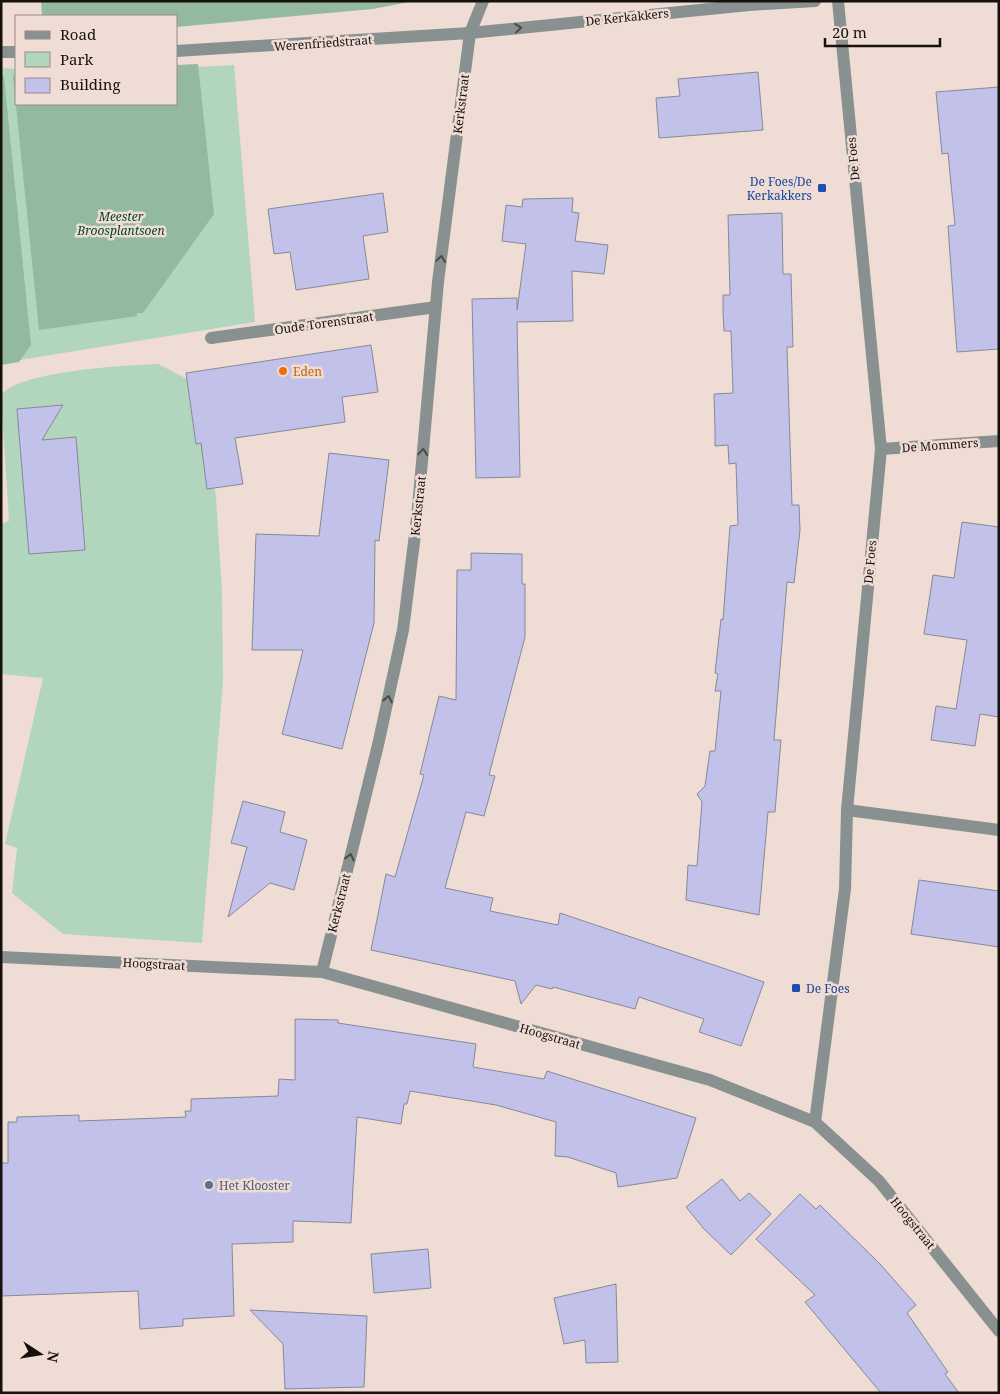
<svg xmlns="http://www.w3.org/2000/svg" width="1000" height="1394" font-family="'Noto Serif',serif">
<style>
.green{fill:#b1d6bd}
.forest{fill:#93baa0}
.building{fill:#c1c1ea;stroke:#888897}
.lines{fill:none;stroke-linecap:round;stroke-linejoin:round}
.service{stroke:#889190;stroke-width:12}
.minor{stroke:#889190;stroke-width:12}
.oneway{stroke:#4a4b48}
.transit-dot{fill:#1a4fb4;stroke:#efddd5;stroke-width:2}
.food-dot{fill:#e8710a;stroke:#efddd5;stroke-width:2}
.service-dot{fill:#5c6f8a;stroke:#efddd5;stroke-width:2}
.labels{text-anchor:middle;dominant-baseline:central;stroke-width:5;stroke-linejoin:round;paint-order:stroke}
.street-label{font-size:12px;fill:#17110e;stroke:#efddd5}
.transit-label{font-size:12px;fill:#164399;stroke:#efddd5;text-anchor:end}
.park-label{font-size:12px;font-style:italic;fill:#004827;stroke:#efddd5}
.food-label{font-size:12px;fill:#c56008;stroke:#efddd5;text-anchor:start}
.service-label{font-size:12px;fill:#4e5e75;stroke:#efddd5;text-anchor:start}
</style>
<rect width="100%" height="100%" fill="#efddd5"/>
<path class="green" d="M234,65L255,322L1,363V68L16,69V104H176V68Z
M158,364L195,383L216,496L222,593L223,682L202,943L63,934L12,893L17,848L5,844L43,678L1,674V524L9,521L1,395C19,371 127,365 158,364Z"/>
<path class="forest" d="M41,1H414L373,9L176,27V16H42Z
M198,64L214,214L143,313H137V316L39,330L13,77L16,73V104H176V65Z
M1,75L4,77L31,345L19,362L1,365Z"/>
<path class="building" d="M758,72L763,130L659,138L656,98L680,96L678,79Z
M999,87V349L957,352L948,226L955,225L948,153L942,154L936,92Z
M383,193L388,232L363,236L369,279L296,290L290,252L274,254L268,209Z
M573,198L572,212L579,213L575,241L608,245L604,274L572,271L573,321L517,322L520,477L476,478L472,299L517,298V310L526,244L502,241L506,205L522,207L523,199Z
M782,213L783,274H791L793,347H787L792,505H799L800,530L794,583L787,582L774,740H781L775,812H768L759,915L686,900L688,865L697,866L702,802L697,794L705,786L710,751H715L721,691H715L718,674L715,673L721,619L723,620L730,526L738,525L736,463L729,464L728,445L715,446V427L714,394L733,393L731,331H724L723,313V295H730L728,215Z
M371,345L378,392L342,397L345,422L235,438L243,484L207,489L201,443L196,444L186,373Z
M63,405L42,440L76,437L85,550L29,554L17,409Z
M329,453L389,460L379,541L375,540L374,623L342,749L282,734L303,650H252L256,534L319,536Z
M962,522L999,527V717L980,714L975,746L931,740L936,706L956,709L967,640L924,634L933,575L954,578Z
M471,553L522,554V584H525V637L489,775L495,776L484,816L466,812L445,888L493,898L490,911L558,925L560,913L764,982L741,1046L699,1032L704,1019L639,997L635,1009L553,987L552,989L536,985L521,1004L515,981L371,950L386,874L395,877L424,775L420,774L439,696L456,700L457,570H471Z
M243,801L285,812L280,832L307,840L294,890L270,883L228,917L247,847L231,843Z
M919,880L999,891V947L911,934Z
M295,1019L338,1020V1023L476,1044L473,1067L544,1079L547,1071L696,1118L677,1178L618,1187L616,1173L568,1157L555,1156L556,1122L496,1105L410,1091L407,1104H404L401,1124L357,1117L351,1223L293,1221V1242L232,1244L234,1316L183,1319V1326L140,1329L138,1291L1,1296V1163H8V1122H17V1117L79,1115V1121L186,1117L185,1111H191V1099L278,1096L279,1079L295,1080Z
M722,1179L740,1201L749,1193L771,1214L731,1255L704,1229L686,1207Z
M800,1194L816,1209L820,1205L881,1265L916,1305L907,1313L948,1372L945,1374L959,1393H881L805,1302L815,1295L756,1239Z
M428,1249L431,1288L374,1293L371,1254Z
M616,1284L618,1362L586,1363L585,1340L564,1344L554,1298Z
M250,1310L367,1316L364,1387L285,1389L283,1344Z"/>
<g class="lines">
<path class="service" d="M847,810L999,830"/>
<path class="minor" d="M176,51L470,33L749,5L815,1
M1,52H16
M211,338L436,307
M881,449L999,441
M1,957L322,972L710,1080L815,1122L879,1181L999,1331
M322,972L378,745L403,630L417,518L438,282L470,33L483,1
M815,1122L845,889L847,810L881,449L838,1"/>
</g>
<defs><path id="oneway-chevron" d="M-2-3.5L2.5 0L-2 3.5" fill="none" stroke-width="1.6" stroke-linecap="round" stroke-linejoin="round" transform="scale(1.25)"/></defs>
<g class="oneway">
<use href="#oneway-chevron" transform="translate(518 28) rotate(-6)"/>
<use href="#oneway-chevron" transform="translate(441 259) rotate(-82)"/>
<use href="#oneway-chevron" transform="translate(423 452) rotate(-85)"/>
<use href="#oneway-chevron" transform="translate(388 699) rotate(-78)"/>
<use href="#oneway-chevron" transform="translate(350 857) rotate(-76)"/>
</g>
<g class="transit-dot">
<rect x="817" y="183" width="10" height="10" rx="2.5"/>
<rect x="791" y="983" width="10" height="10" rx="2.5"/>
</g>
<circle class="food-dot" cx="283" cy="371" r="5"/>
<circle class="service-dot" cx="209" cy="1185" r="5"/>
<g class="labels">
<g class="street-label">
<text transform="translate(627 17) rotate(-6)">De Kerkakkers</text>
<text transform="translate(323 43) rotate(-4)">Werenfriedstraat</text>
<text transform="translate(461 104) rotate(-83)">Kerkstraat</text>
<text transform="translate(853 159) rotate(-95)">De Foes</text>
<text transform="translate(324 323) rotate(-8)">Oude Torenstraat</text>
<text transform="translate(940 445) rotate(-4)">De Mommers</text>
<text transform="translate(418 506) rotate(-84)">Kerkstraat</text>
<text transform="translate(870 562) rotate(-85)">De Foes</text>
<text transform="translate(339 903) rotate(-76)">Kerkstraat</text>
<text transform="translate(154 964) rotate(3)">Hoogstraat</text>
<text transform="translate(550 1036) rotate(16)">Hoogstraat</text>
<text transform="translate(913 1223) rotate(51)">Hoogstraat</text>
</g>
<g class="transit-label">
<text x="812" y="181">De Foes/De<tspan x="812" dy="14">Kerkakkers</tspan></text>
<text x="806" y="988" text-anchor="start">De Foes</text>
</g>
<g class="park-label">
<text x="121" y="216">Meester<tspan x="121" dy="14">Broosplantsoen</tspan></text>
</g>
<g class="food-label">
<text x="293" y="371">Eden</text>
</g>
<g class="service-label">
<text x="219" y="1185">Het Klooster</text>
</g>
</g>
<rect width="1000" height="1394" fill="none" stroke="#17110e" stroke-width="5"/>
<rect x="15" y="15" width="162" height="90" fill="#efddd5" stroke="#998b85"/>
<rect x="25" y="31" width="25" height="8" fill="#889190" stroke="#998b85"/>
<text x="60" y="40" font-size="15" fill="#17110e">Road</text>
<rect x="25" y="52" width="25" height="15" fill="#b1d6bd" stroke="#998b85"/>
<text x="60" y="65" font-size="15" fill="#17110e">Park</text>
<rect x="25" y="78" width="25" height="15" fill="#c1c1ea" stroke="#998b85"/>
<text x="60" y="90" font-size="15" fill="#17110e">Building</text>
<g transform="translate(40 1354) rotate(102)" stroke="#efddd5" stroke-width="4" paint-order="stroke">
<path d="M0-4L9 19L0 12L-9 19Z" fill="#17110e"/>
<text y="-8" font-size="14" font-weight="bold" text-anchor="middle" fill="#17110e">N</text>
</g>
<path d="M825 38v8h115v-8" fill="none" stroke="#17110e" stroke-width="2.5"/>
<text x="832" y="38" font-size="15" fill="#17110e" stroke="#efddd5" stroke-width="4" paint-order="stroke">20 m</text>
</svg>
